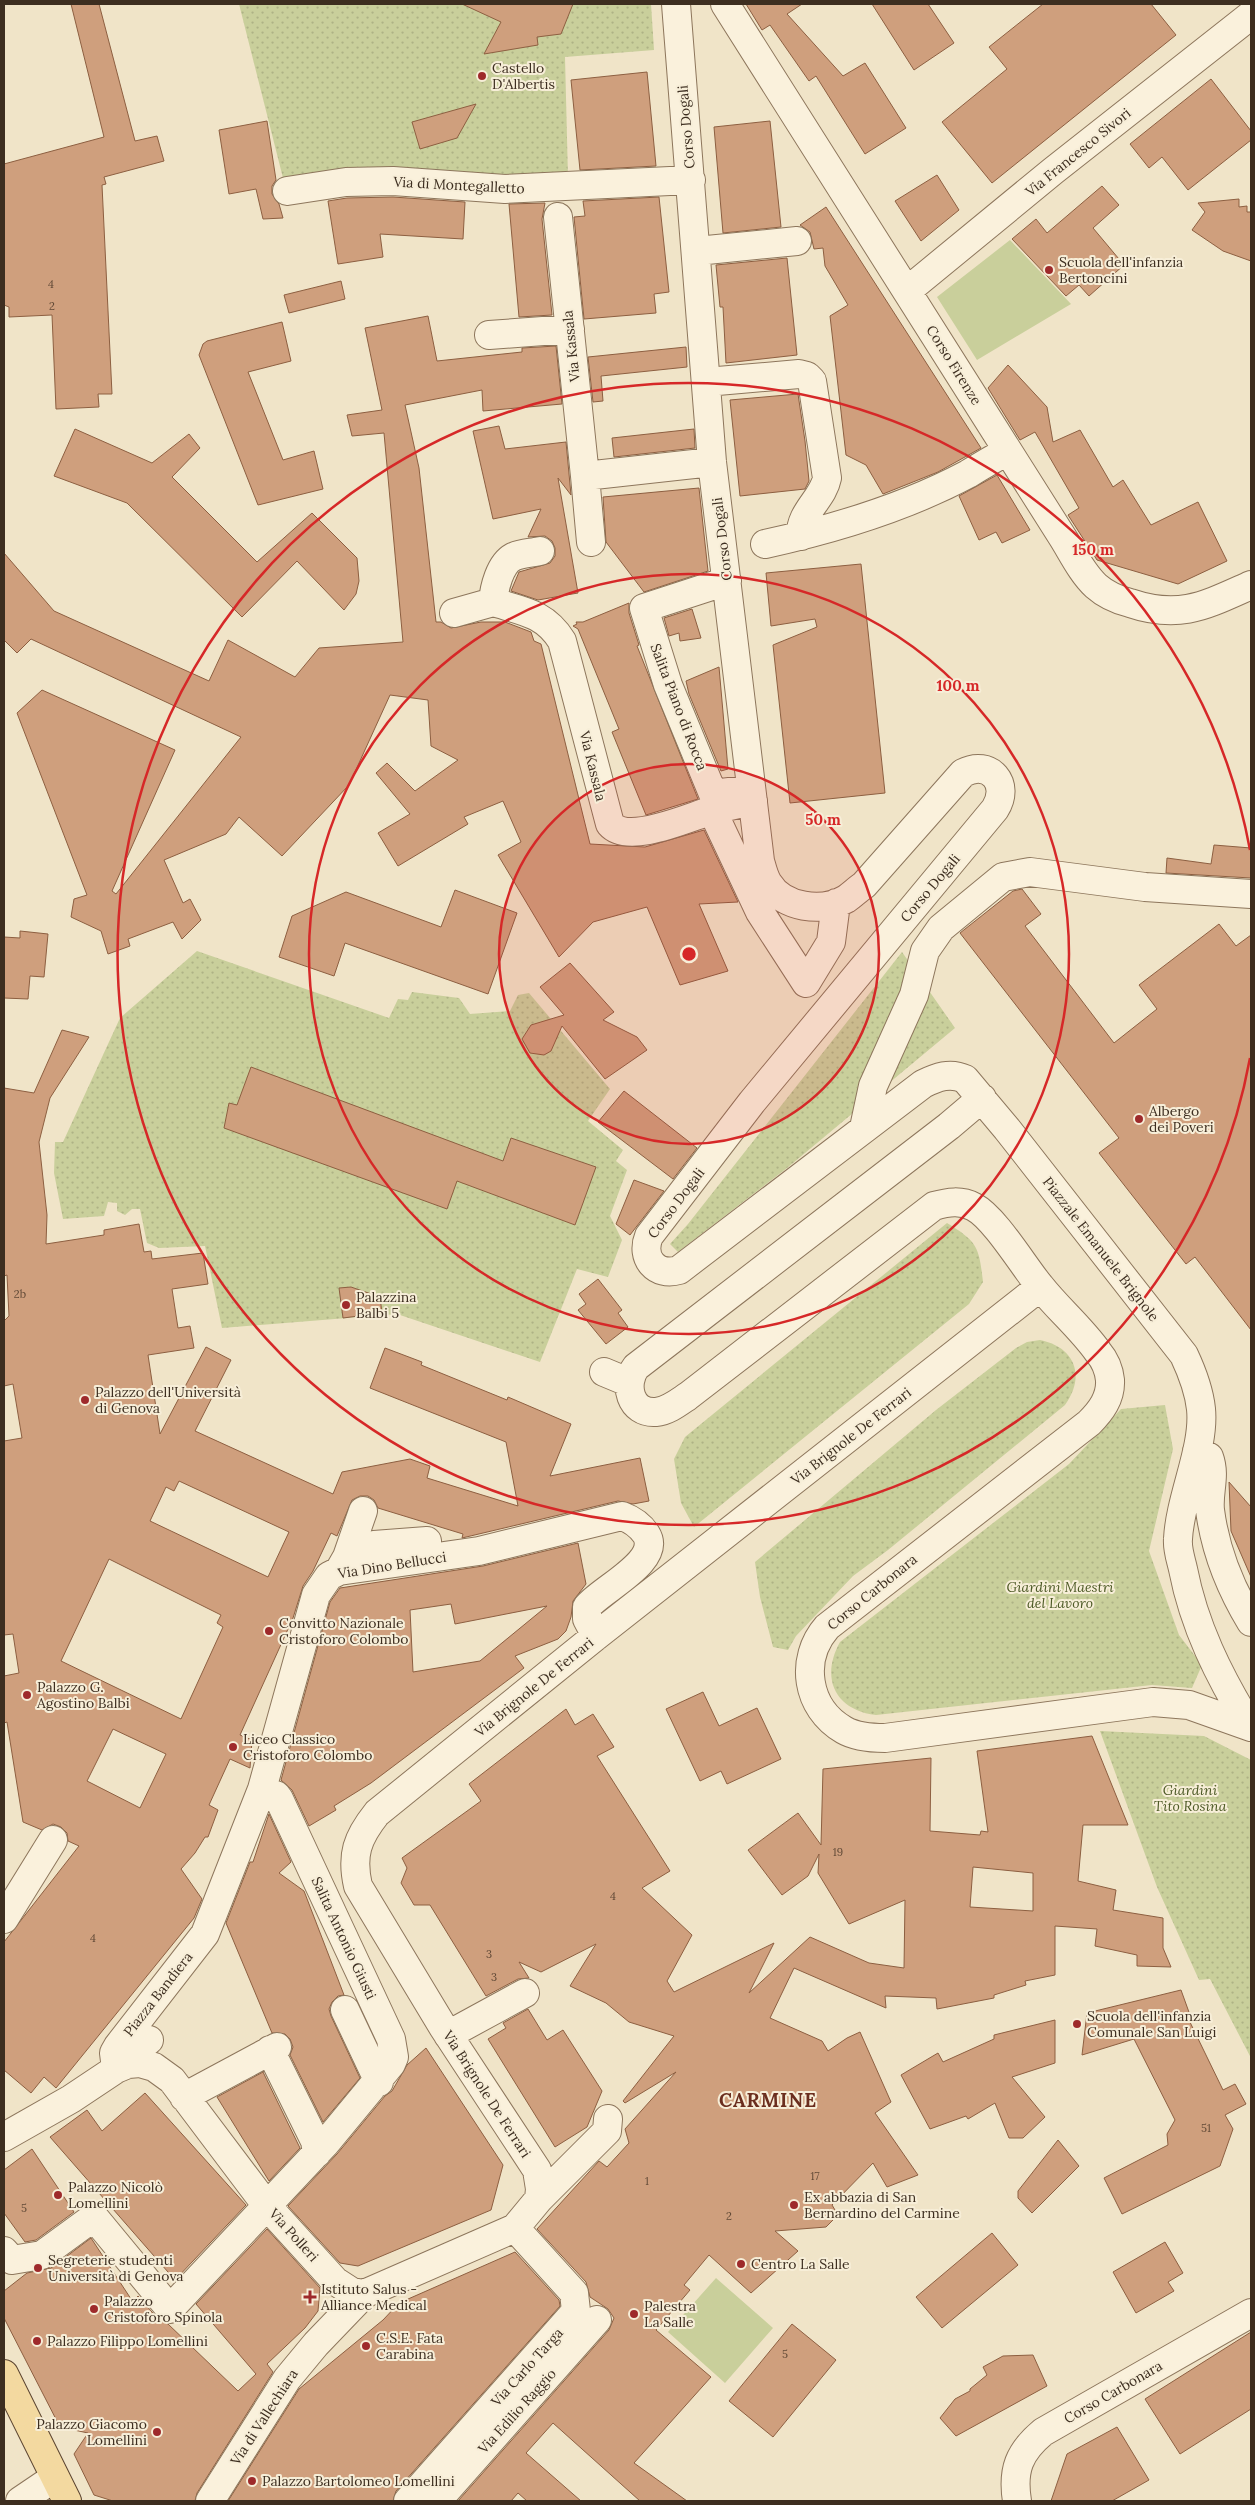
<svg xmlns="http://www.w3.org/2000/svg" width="1255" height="2505" font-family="Lora,serif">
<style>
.grass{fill:#c9cf9b}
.park{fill:url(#park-dots)}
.building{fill:#cf9f7d;stroke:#8d5f41;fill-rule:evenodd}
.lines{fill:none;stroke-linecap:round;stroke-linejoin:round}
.minor-casing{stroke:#8d765c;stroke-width:30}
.major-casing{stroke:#5b4430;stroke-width:30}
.minor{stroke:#faf1dc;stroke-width:28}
.major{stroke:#f3d9a0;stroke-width:28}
.ring{fill:none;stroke:#d62828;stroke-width:2.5}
.poi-dot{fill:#9e2a2b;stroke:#f7eed8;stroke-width:2}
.labels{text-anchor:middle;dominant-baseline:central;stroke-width:4;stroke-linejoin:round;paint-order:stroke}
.number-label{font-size:11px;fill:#624a37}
.poi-label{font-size:14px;fill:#3d2e20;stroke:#f7eed8;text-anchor:start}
.street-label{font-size:14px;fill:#3d2e20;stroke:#f7eed8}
.park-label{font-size:14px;font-style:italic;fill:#4d5a26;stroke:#f7eed8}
.district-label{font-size:19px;font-weight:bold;letter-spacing:1px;fill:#6b2e1e;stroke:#f7eed8}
.centre{fill:#d62828;stroke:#f7eed8;stroke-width:2.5}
.ring-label{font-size:15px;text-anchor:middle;font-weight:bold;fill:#d62828;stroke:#f7eed8;stroke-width:4;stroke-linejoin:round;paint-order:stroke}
</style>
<defs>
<pattern id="park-dots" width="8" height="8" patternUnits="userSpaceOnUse" patternTransform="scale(1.25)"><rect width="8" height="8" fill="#c9cf9b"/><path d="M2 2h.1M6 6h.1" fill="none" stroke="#aeb285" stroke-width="1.8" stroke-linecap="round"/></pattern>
</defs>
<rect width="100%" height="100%" fill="#f0e4c8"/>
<path class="grass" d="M1010,240L1071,304L977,360L937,297Z
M716,2278L773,2328L725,2383L668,2332Z"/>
<path class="park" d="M239,4H651L654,50L565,57L568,178L284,182Z
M197,951L389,1018L398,999L408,1000L412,992L459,998L470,1014L510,1011L518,995L529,993L610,1089L588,1121L623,1150L616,1161L627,1170L610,1216L622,1240L608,1277L577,1269L540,1362L397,1314L222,1328L205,1246L159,1248L147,1243L140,1209H132L125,1215L117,1211V1203L108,1202L104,1216L63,1219L54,1173L55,1142H63L120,1018Z
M902,952L955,1028L787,1168L678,1252L670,1244L688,1224Z
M947,1223C978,1242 979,1247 983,1282L969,1304L694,1527L681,1503L674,1459L685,1437Z
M1040,1340C1075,1347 1086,1376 1065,1405L888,1550L853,1576L796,1636L788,1650L773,1647L760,1597L755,1562L936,1410L1016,1348L1027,1342Z
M1165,1405L1173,1449L1149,1551L1179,1635L1202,1665L1192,1688L1152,1685L876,1715C835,1710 820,1678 840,1642L1069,1464L1121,1409Z
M1100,1731L1204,1736L1251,1760V2058L1210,1979L1199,1980L1157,1887Z"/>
<path class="building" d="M71,4H99L135,141L157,136L164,161L104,177L106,184L102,185L112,394H98L99,407L56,409L52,315L9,317V307L4,305V164L104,137Z
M462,4H573L561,34L537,37L538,45L484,54L501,22Z
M746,4H802L787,14L843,76L865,63L906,128L865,154L816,76L809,81L770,25L762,30Z
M872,4H928L954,43L914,70Z
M1043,4H1151L1176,35L992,183L942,122L1007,69L989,47Z
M647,72L656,166L580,170L571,80Z
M1211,79L1251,131V140L1188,190L1162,157L1149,168L1130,144Z
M476,104L457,138L420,149L412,122Z
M267,121L276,180L272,186V194L279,204L283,218L263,219L256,189L229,194L219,130Z
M770,121L781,227L723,233L714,127Z
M937,175L959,210L921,241L895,201Z
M1102,186L1119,205L1093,228L1124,265L1089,296L1079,285L1066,296L1012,239L1036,219L1047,233Z
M393,197L465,202L463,239L380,234L383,257L338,264L328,201L347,198Z
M659,197L669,292L654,294L656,313L584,319L574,217L585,216L583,201Z
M1239,199V207L1247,206V212H1251V261L1223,251L1192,230L1205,212L1198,203Z
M545,203L542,219L552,315L519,317L509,204Z
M826,207L981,448L938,472L883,494L866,465L846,455L830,316L848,305L825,266L823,248L814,249L810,232L800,225Z
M787,258L797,355L726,363L723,307H720L716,265Z
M341,281L345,299L289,313L284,295Z
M428,316L437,361L522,352V348L556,346L562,404L483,411L482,390L405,405L419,468L436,622H441L451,628L481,622H505L531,632L534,641L541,644L590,844L645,847L704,830L738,902L699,904L728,971L680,985L647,907L593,922L559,957L498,855L521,842L503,801L464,817L468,824L398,866L378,833L410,814L376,773L387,763L415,791L458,760L431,746L428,700L390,695L349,785L282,856L239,817L226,834L164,860L183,903L190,899L201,920L182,939L173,922L128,939L130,946L108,954L101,931L71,917L74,899L87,895L17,713L42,690L175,750L112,891L116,894L241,737L31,639L17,653L4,640V553L54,611L209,681L228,640L295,677L319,648L403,642L384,433L352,436L347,415L382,410L365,328Z
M282,322L291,361L248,372L283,460L314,451L323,489L258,505L199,355L203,344L207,341Z
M686,347L687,367L601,376L603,401L593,402L588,357Z
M1008,365L1047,407L1053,442L1080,430L1113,487L1123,480L1151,525L1198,502L1227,561L1178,584L1097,560L1068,515L1079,508L1035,432L1020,440L988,388Z
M798,394L805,441L809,481L805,489L740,496L730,400Z
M499,426L505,449L566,442L571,495L558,478L578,593L538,600L511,591L519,572L550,563L555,556V548L552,541L545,536L528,537L541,509L493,519L473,431Z
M75,429L152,463L189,434L200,448L172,477L257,562L312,513L357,558L359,581L356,594L344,610L297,561L242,617L127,503L54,476Z
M694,429L695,448L614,457L612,438Z
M997,475L1030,530L1002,543L996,532L979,540L959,496Z
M699,488L708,571L644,592L606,542L603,497Z
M861,564L885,793L790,803L773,645L817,627L815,619L771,626L766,573Z
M629,603V613L639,645L637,646L698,799L646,815L612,732L619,729L578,629L573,626L577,624L576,622H583Z
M692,609L701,638L680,641L679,633L669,636L664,618Z
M719,667L728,769L721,771L689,694L686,681Z
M1214,845L1251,848V878L1166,873L1167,858L1211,864Z
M1022,889L1041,914L1025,926L1114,1043L1157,1009L1139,985L1219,924L1236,946L1251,935V1330L1195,1257L1186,1264L1099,1153L1119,1138L960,933L1013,891Z
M455,890L517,913L488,994L345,943L334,976L279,957L292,916L346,892L441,927Z
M20,931L48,934L44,977L30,976L28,999L4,998V937L20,938Z
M570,963L614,1012L603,1020L637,1037L647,1050L605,1079L562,1026L551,1051L544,1055L530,1053L522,1039L531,1025L564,1015L540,987Z
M62,1030L89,1037L50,1098L39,1142L47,1215L46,1244L104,1235V1230L139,1224L144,1252L151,1251L152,1259L203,1253L208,1284L172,1289L178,1328L190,1326L194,1348L148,1355L160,1434L206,1347L231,1360L195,1431L333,1494L342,1472L410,1459L430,1466L427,1478L518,1506L506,1442L370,1388L385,1348L422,1362L421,1365L507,1400L508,1397L571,1424L550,1476L640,1458L649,1501L633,1504L618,1501L462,1538L463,1534L378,1508L374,1500L368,1496H360L352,1500L337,1536L331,1533L313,1571L303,1586L293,1618L240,1735L252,1740L250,1768L230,1759L209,1805L218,1810L208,1837H205L195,1853L181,1869L202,1899L194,1918L56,2088L44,2077L31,2093L4,2070V1942L79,1846L68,1841L67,1833L61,1827L53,1824L42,1830L23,1822L7,1722L4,1723V1676L19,1673L13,1634L4,1635V1441L22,1438L13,1384L4,1386V1321L9,1316L7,1275L4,1276V1088L34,1093ZM179,1481L289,1532L268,1577L150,1521L166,1487L174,1491ZM109,1559L221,1615L217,1623L223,1627L181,1719L61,1661ZM113,1729L166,1754L140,1808L87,1781Z
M251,1067L503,1161L511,1138L596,1167L575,1225L457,1181L447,1209L224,1128L229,1103L237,1105Z
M624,1091L697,1148L673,1179L598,1122Z
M634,1180L664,1191L630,1235L616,1224Z
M598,1279L622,1310L618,1313L628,1327L606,1344L578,1310L586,1304L579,1294Z
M351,1287L380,1297L382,1313L343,1318L339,1288Z
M1229,1482L1251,1507V1577L1231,1531Z
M578,1543L586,1584L573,1601L571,1617L566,1631L558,1639L515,1656L524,1668L371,1783L334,1806L336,1810L309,1826L292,1790L281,1780L330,1602L340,1588L483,1566ZM451,1604L455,1624L547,1606L480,1661L413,1672L410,1610Z
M703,1692L719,1726L757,1708L781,1759L727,1784L721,1771L700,1781L666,1709Z
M566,1709L575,1725L593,1714L614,1747L597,1756L670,1871L642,1888L692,1935L667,1981L674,1992L774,1943L749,1993L810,1937L869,1963L904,1968L905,1900L849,1924L818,1873L819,1854L808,1876L782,1895L748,1850L798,1813L821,1845L823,1769L931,1758L930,1831L980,1835L981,1831L988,1832L977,1751L1092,1736L1128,1825H1083L1078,1881L1116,1890L1113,1910L1163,1918V1948L1171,1967L1137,1966V1955L1095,1946L1097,1929L1055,1926V1975L1025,1981L1026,1985L994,1995V1998L937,2009L936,1998L885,1996L886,2008L794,1968L770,2018L822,2041L828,2051L847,2038L860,2032L891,2102L875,2113L918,2175L887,2187L873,2163L832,2205L838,2215L826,2227L775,2231L798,2251L751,2293L709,2255L684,2285L690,2290L656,2330L711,2377L634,2463L687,2501H640L553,2423L526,2453L581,2501H527L518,2493L511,2501H458L609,2330L614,2318L608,2309L590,2297L586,2282L537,2229L599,2161L607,2167L629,2143L625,2129L676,2072L625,2103L623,2101L674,2036L629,2022L606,2003L570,1986L596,1944L541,1972L519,1962L529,1978L518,1979L486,1996L430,1905H414L401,1883L407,1868L402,1858L481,1801L469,1784ZM973,1867L1033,1873V1911L970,1907Z
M269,1814L291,1862L279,1873L304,1891L344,1995L338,1996L332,2002L329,2009L331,2016L360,2078L323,2122L290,2055L293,2047L290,2039L285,2034L272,2033L226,1923L250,1862H253Z
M1181,1990L1190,2015L1187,2016L1223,2090L1235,2084L1246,2104L1225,2115L1233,2129L1220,2166L1122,2214L1104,2178L1168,2145L1167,2134L1175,2120L1134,2039L1082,2055L1087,2013Z
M528,2009L547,2040L563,2030L602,2091L587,2127L555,2147L488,2039L506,2028L503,2023Z
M1055,2020V2063L1012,2077L1045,2117L1023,2138H1009L995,2103L968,2119L966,2116L930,2129L901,2075L938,2053L943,2062L994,2039V2035Z
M426,2048L503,2165L491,2210L358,2266L340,2263L288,2206L337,2154L385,2096L392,2091L407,2065Z
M263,2072L300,2148L269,2181L217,2097Z
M145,2093L246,2205L175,2280L50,2137L87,2110L102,2131Z
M1058,2140L1079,2166L1032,2213L1018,2198V2191Z
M32,2149L74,2212L36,2240L25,2242L4,2213V2170Z
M267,2229L320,2288L318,2311L305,2328L267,2364L273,2372L197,2493L195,2501H113L94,2495L74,2454L88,2433L60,2427L4,2318V2291L27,2273L51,2268L91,2238L133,2302L138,2296L158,2319L168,2324L238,2391L256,2374L196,2304Z
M992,2233L1018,2265L942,2328L916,2297Z
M1165,2242L1183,2273L1168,2282L1174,2291L1136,2313L1113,2272Z
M515,2252L559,2300L560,2306L396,2491L393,2501H228L299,2389L383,2320L399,2303Z
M792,2324L836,2360L773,2437L729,2401Z
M1251,2332V2409L1180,2454L1145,2399Z
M1033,2355L1047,2386L956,2436L940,2418L955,2399L970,2391V2389L987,2375L983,2367L1003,2356Z
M1117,2427L1149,2480L1112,2501H1051L1067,2454Z"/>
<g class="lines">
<defs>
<path id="minor" d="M676,4L712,462L760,861C762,868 764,877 768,883C783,908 822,913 846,899C852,895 858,889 864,885L963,773C990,759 1011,784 995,809L752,1102L649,1236C640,1258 656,1277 679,1270L923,1084C937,1077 950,1072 965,1079L1007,1129L1184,1355C1192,1372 1199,1390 1201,1409C1205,1448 1180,1497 1178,1539C1177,1549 1181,1560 1183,1569C1194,1626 1219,1676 1249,1725
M725,4L1063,538C1073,554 1082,573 1096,586C1105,594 1118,600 1130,603C1180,620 1206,605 1251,585
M287,191L346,182L393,181L505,189L691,180
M558,217L585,476L712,462
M697,251L797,241
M907,291L1053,171L1251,15
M489,335L570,329
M706,382L799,374L807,376L812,381L827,478C823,499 799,513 801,536
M585,476L591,542
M765,544C834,529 906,507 968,474C981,466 994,458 1008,451
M540,551C532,553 521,553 513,557C500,564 494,588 493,602C522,611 545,613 562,641L610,824C628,845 687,818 710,811C724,807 739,804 753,801
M727,581L644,608L668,685L713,794L746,790
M454,613L493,602
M712,810L760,912L806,983L831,942L836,903
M982,1098L949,1126L636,1367C623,1384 630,1414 656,1412C668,1411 679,1402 688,1396L934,1206C948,1202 961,1200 974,1207C995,1218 1024,1267 1040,1286C1058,1309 1081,1328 1098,1352C1104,1359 1109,1370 1110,1380C1111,1398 1101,1411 1089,1423L827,1627C799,1659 806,1708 844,1730C856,1737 871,1738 885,1738L1153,1702L1189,1705L1251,1727
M864,1128L873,1086L914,995L925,951L941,928L1003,877L1030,872L1145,887L1251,894
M604,1372L628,1382
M1197,1451L1209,1457C1216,1476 1208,1492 1210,1510C1215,1549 1231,1589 1251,1622
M347,1557L363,1511
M339,1571L347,1557L374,1545L427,1541
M4,1919L53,1840
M345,2010L379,2082
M448,2035L525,1993
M270,2050L315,2141L317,2153
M134,2063L133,2054L149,2040
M116,2069L114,2053L118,2046L205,1934L262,1789L316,1595L329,1576L339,1571L479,1551L622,1516C633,1520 640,1525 646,1534C663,1561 601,1589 587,1607V1619L596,1636
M184,2097L277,2047
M4,2137L71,2099L116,2069L128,2064L140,2063L154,2067L172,2080L267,2206L335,2281L352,2292L364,2294L515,2228L539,2199L607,2131L608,2119
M539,2199L540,2189L537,2170L443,2027L358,1886C351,1855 357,1838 377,1813L596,1636L1040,1287
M4,2251L12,2260L42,2255L94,2217L170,2309L325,2144L391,2064L394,2057L391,2039L279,1799L276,1795
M20,2501L54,2478
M210,2501L287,2379L316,2344L364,2294
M408,2501L576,2311L574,2293L515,2228
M437,2501L597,2320
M1017,2501C1012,2470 1019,2452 1043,2432L1251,2313"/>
<path id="major" d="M4,2374L67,2501"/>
</defs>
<use href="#minor" class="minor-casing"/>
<use href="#major" class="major-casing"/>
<use href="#minor" class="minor"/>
<use href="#major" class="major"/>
</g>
<circle cx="689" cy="954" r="190" fill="#d62828" fill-opacity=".12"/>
<g class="ring">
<circle cx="689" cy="954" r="190"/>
<circle cx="689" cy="954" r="380"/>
<path d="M1250 1058A571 571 0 1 1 1250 850"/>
</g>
<g class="poi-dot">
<circle cx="482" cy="76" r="5"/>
<circle cx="1049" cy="270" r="5"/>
<circle cx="1139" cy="1119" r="5"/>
<circle cx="346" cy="1305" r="5"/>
<circle cx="85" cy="1400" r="5"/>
<circle cx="269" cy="1631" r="5"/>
<circle cx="27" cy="1695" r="5"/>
<circle cx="233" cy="1747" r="5"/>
<circle cx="1077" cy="2024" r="5"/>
<circle cx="58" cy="2195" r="5"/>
<circle cx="794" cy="2205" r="5"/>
<circle cx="741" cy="2264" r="5"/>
<circle cx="38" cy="2268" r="5"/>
<path d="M307.5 2289.5h5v5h5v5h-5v5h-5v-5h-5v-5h5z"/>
<circle cx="94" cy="2309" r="5"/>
<circle cx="634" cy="2314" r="5"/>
<circle cx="37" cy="2341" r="5"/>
<circle cx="366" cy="2346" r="5"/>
<circle cx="157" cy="2432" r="5"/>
<circle cx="252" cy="2481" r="5"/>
</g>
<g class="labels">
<g class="number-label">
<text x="51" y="284">4</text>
<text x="52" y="306">2</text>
<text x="20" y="1294">2b</text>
<text x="838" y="1852">19</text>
<text x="613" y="1896">4</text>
<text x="93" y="1938">4</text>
<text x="489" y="1954">3</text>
<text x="494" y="1977">3</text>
<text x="1206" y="2128">51</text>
<text x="815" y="2176">17</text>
<text x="647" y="2181">1</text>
<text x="24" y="2208">5</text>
<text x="729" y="2216">2</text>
<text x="785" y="2354">5</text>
</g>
<g class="poi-label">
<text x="492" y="68">Castello<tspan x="492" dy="16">D'Albertis</tspan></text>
<text x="1059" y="262">Scuola dell'infanzia<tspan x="1059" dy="16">Bertoncini</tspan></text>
<text x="1149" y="1111">Albergo<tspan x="1149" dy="16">dei Poveri</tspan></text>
<text x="356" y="1297">Palazzina<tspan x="356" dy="16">Balbi 5</tspan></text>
<text x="95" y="1392">Palazzo dell'Università<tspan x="95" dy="16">di Genova</tspan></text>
<text x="279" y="1623">Convitto Nazionale<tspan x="279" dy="16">Cristoforo Colombo</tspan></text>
<text x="37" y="1687">Palazzo G.<tspan x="37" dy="16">Agostino Balbi</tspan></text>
<text x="243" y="1739">Liceo Classico<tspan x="243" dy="16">Cristoforo Colombo</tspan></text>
<text x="1087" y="2016">Scuola dell'infanzia<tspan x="1087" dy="16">Comunale San Luigi</tspan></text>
<text x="68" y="2187">Palazzo Nicolò<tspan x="68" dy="16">Lomellini</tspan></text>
<text x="804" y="2197">Ex abbazia di San<tspan x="804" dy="16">Bernardino del Carmine</tspan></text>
<text x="48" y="2260">Segreterie studenti<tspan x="48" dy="16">Università di Genova</tspan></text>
<text x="751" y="2264">Centro La Salle</text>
<text x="321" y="2289">Istituto Salus -<tspan x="321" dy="16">Alliance Medical</tspan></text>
<text x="104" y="2301">Palazzo<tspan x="104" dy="16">Cristoforo Spinola</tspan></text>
<text x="644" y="2306">Palestra<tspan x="644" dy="16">La Salle</tspan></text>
<text x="376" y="2338">C.S.E. Fata<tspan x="376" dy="16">Carabina</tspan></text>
<text x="47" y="2341">Palazzo Filippo Lomellini</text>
<text x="147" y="2424" text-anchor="end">Palazzo Giacomo<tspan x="147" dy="16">Lomellini</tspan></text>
<text x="262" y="2481">Palazzo Bartolomeo Lomellini</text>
</g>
<g class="street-label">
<text transform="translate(686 127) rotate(-95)">Corso Dogali</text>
<text transform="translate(1078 152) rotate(-39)">Via Francesco Sivori</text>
<text transform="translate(459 185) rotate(3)">Via di Montegalletto</text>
<text transform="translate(571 346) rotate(-96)">Via Kassala</text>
<text transform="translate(954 365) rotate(58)">Corso Firenze</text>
<text transform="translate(722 539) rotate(-97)">Corso Dogali</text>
<text transform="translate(679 707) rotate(69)">Salita Piano di Rocca</text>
<text transform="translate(593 766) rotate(76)">Via Kassala</text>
<text transform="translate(930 888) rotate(-50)">Corso Dogali</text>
<text transform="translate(676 1203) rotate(-53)">Corso Dogali</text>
<text transform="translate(1101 1249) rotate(52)">Piazzale Emanuele Brignole</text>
<text transform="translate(851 1436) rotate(-38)">Via Brignole De Ferrari</text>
<text transform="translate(392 1565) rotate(-9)">Via Dino Bellucci</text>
<text transform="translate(872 1592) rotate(-39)">Corso Carbonara</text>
<text transform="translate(534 1687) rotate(-39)">Via Brignole De Ferrari</text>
<text transform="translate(344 1938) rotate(65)">Salita Antonio Giusti</text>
<text transform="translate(158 1994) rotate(-52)">Piazza Bandiera</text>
<text transform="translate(487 2094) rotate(57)">Via Brignole De Ferrari</text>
<text transform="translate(294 2235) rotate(48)">Via Polleri</text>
<text transform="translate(527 2367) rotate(-48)">Via Carlo Targa</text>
<text transform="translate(1113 2392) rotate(-30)">Corso Carbonara</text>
<text transform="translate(517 2411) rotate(-48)">Via Edilio Raggio</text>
<text transform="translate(264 2417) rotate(-57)">Via di Vallechiara</text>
</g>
<g class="park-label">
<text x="1060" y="1587">Giardini Maestri<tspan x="1060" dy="16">del Lavoro</tspan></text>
<text x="1190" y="1790">Giardini<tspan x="1190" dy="16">Tito Rosina</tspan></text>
</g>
<g class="district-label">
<text x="768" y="2100">CARMINE</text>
</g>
</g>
<circle cx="689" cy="954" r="8" class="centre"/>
<g class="ring-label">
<text x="1093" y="555">150 m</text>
<text x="958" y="691">100 m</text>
<text x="823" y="825">50 m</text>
</g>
<rect width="1255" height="2505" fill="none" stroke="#3d2e20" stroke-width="10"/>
</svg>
